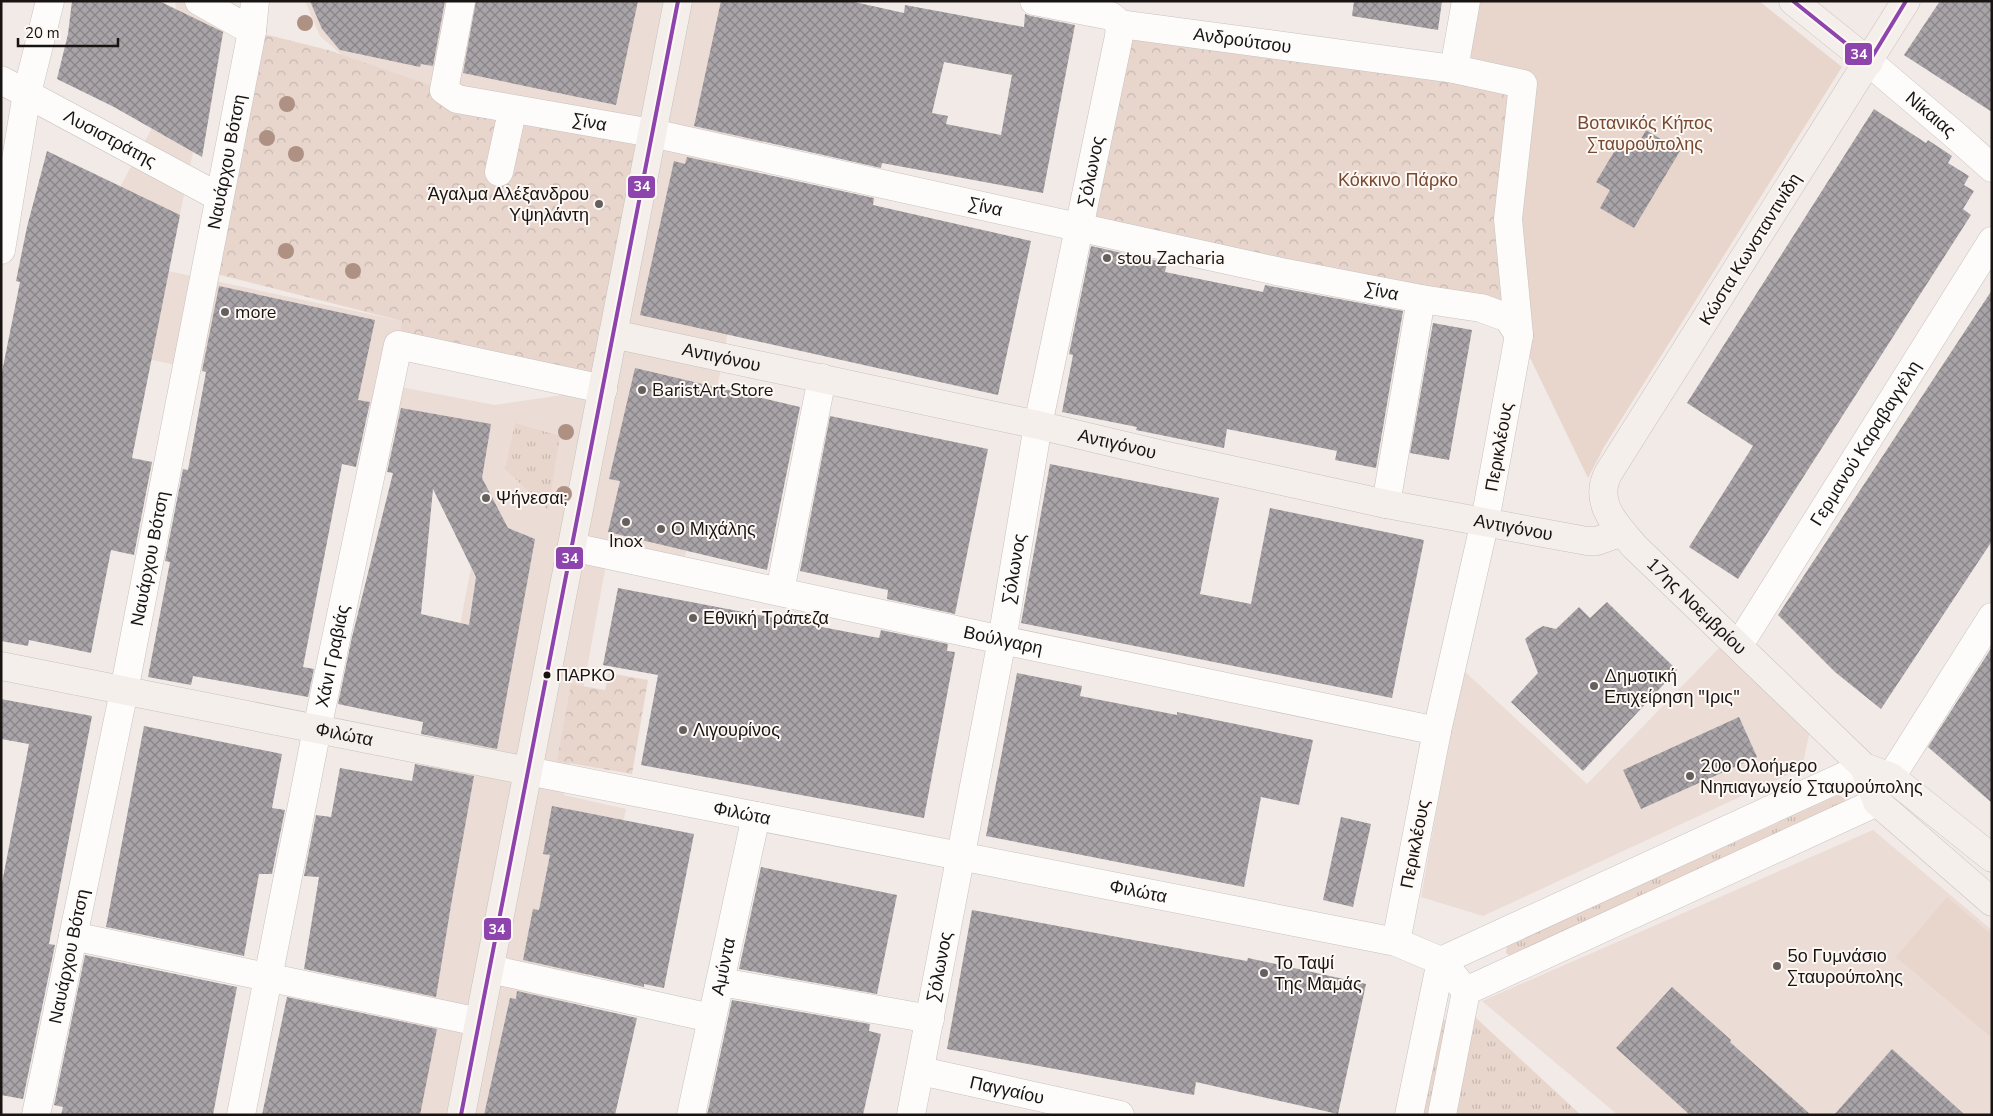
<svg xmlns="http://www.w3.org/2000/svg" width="1993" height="1116" font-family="'Nunito Sans',sans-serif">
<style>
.built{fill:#ebdcd5}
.grass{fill:url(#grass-tufts)}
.park{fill:url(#park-crowns)}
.garden{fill:#e8d6cd}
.building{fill:url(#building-cross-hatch);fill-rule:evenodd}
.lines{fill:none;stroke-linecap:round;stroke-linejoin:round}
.street-casing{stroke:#c7c1be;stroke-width:29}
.secondary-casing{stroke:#c7c1be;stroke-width:29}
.street{stroke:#fdfcfb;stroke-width:28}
.secondary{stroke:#f5efec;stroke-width:28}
.bus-1-casing{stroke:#fef8f5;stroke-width:8}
.bus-1{stroke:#8e44ad;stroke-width:4}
.tree{fill:#ae9182}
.poi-dot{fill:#655f5d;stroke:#fef8f5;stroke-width:2}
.bus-dot{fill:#191412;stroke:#fef8f5;stroke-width:2}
.labels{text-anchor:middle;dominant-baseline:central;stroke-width:4;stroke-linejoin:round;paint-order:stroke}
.bus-label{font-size:17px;fill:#191412;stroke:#fef8f5;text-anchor:start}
.street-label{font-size:18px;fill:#191412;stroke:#fef8f5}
.park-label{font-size:18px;fill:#774930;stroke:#fef8f5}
.poi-label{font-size:18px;fill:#191412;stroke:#fef8f5;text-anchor:start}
.line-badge{stroke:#fef8f5;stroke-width:2}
.badge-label{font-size:14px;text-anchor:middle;font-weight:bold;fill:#fff}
</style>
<defs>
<pattern id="grass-tufts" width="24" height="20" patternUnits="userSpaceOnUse" patternTransform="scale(1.25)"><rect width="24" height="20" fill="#e8d6cd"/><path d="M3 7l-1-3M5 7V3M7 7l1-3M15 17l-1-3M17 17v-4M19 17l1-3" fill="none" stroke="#c6b7af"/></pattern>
<pattern id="park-crowns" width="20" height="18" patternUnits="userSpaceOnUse" patternTransform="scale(1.25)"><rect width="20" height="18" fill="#e8d6cd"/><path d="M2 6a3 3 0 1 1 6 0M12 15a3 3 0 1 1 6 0" fill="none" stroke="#c6b7af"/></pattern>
<pattern id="building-cross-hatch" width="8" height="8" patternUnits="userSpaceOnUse" patternTransform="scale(1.25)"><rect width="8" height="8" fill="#a8a4a8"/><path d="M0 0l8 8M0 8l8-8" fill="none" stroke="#888487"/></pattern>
</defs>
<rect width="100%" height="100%" fill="#f2eae7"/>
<path class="built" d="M175,1H229L202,157L193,152L168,271L402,321L395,386L495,405L603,389L388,95L320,36L305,1H471L583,20L587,1H791L681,577L606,564L564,795L626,809L558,1115H365L478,532L373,407L106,350L120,187L152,128L167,74L154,69L176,9Z
M1722,645L1810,730L1802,768L1483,916L1421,897L1462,669L1587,784Z
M1873,830L1992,930V1115H1618L1482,1001Z"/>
<path class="grass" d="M515,423L560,436L548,510L505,469Z
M1839,795L1845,799L1843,806L1512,957L1506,953L1507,946Z
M1475,1017L1581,1115H1455Z
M1438,1019L1450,1021L1432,1115H1419Z"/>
<path class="park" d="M252,31L328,50L444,90L652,133L603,389L398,345L402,321L205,271Z
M1119,36L1516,90L1508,318L1078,227Z
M609,673L648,680L632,774L557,761L571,684L605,690Z"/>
<path class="garden" d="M1479,1H1759L1842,67L1604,447L1588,478L1519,335L1516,90L1466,76Z
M1947,897L1992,935V1038L1896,957Z"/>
<path class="building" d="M72,1H159L223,32L202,157L114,107L57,79L68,34Z
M310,1H445L433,66L421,64L420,67L340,50L322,29Z
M476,1H638L616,105L463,73Z
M721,1H850L904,13L905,5L1024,27L1025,14L1031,16L1075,25L1043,193L882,163L881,168L694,126ZM944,62L1012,75L1001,135L946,124L948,116L932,113Z
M1354,1H1442L1438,30L1352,16Z
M1940,1H1992V112L1904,55Z
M1874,109L1926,143L1928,140L1952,156L1948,163L1969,176L1964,185L1974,191L1963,209L1971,215L1738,579L1689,547L1753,446L1687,403Z
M1646,130L1680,151L1634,228L1600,208L1610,190L1596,182L1620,142L1634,151Z
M47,151L180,215L132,458L152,462L134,555L111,550L91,653L29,640L28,646L1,641V377L20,282L16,281L27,227Z
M687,157L874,198L873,205L1031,241L998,395L640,315L674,161L685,164Z
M1091,246L1167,263L1165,272L1263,292L1265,285L1403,311L1376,468L1335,460L1337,451L1227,429L1224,448L1136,430L1137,427L1062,412L1073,355L1069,354Z
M219,286L375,320L358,400L370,402L356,467L342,464L303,667L314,669L308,697L193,676L191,685L148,677L170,562L165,561L183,469L188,470L206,372L202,371Z
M1992,290V541L1881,709L1835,672L1778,615Z
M1433,323L1472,330L1449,460L1410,453Z
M635,368L800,407L767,570L608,532L620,481L609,479Z
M401,408L491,424L482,478L508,528L535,539L497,749L421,734L423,722L338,704L352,637L393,473L387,472ZM433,489L476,577L469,625L421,614Z
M830,416L988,449L955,614L887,599L888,590L800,571Z
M1050,464L1219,498L1200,594L1251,604L1270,508L1424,540L1392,698L1021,623Z
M618,588L879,638L881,630L948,644L947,651L955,652L924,818L641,765L658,675L603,665Z
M1607,602L1677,670L1583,771L1511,702L1538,673L1525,639L1536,630L1543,626L1556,629L1579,607L1590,618Z
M1992,647V803L1928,747Z
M1017,673L1082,686L1080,696L1177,715V712L1313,740L1299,805L1261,797L1244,887L986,836Z
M1,699L92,716L49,944L55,945L23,1099L1,1095V888L29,744L1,739Z
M1739,717L1757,757L1641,809L1623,770Z
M144,726L282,754L272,808L285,810L272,874H259L244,956L106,927Z
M415,764L474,776L452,899L436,997L304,969L319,877L304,876L316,815L331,817L340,768L412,781Z
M552,806L694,834L664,988L644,984V987L523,960L533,909L539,910L550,855L543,854Z
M1341,817L1371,824L1353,907L1323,900Z
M761,867L897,895L877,994L739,969Z
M972,910L1247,961L1248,958L1366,984L1338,1114L1196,1082L1194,1095L947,1049Z
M85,955L237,987L213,1115H61L63,1107L54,1105Z
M1672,987L1731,1040L1730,1042L1811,1115H1690L1616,1048Z
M517,991L637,1018L615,1115H484L510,998L516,999Z
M287,997L437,1029L420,1115H262Z
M732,1000L870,1024L869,1031L881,1034L863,1115H707Z
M1892,1049L1965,1115H1834Z"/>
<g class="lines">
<defs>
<g id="street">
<path d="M199,1L252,31"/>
<path id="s1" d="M461,1L444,90L457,99L652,133L1281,272L1421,299L1481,308L1508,318L1519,335"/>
<path id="s2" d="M1034,1L1111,16L1120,24L1454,69L1523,84L1508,219L1519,335L1485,521L1437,731L1396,942"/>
<path id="s3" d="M1869,62L1955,135L1992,168"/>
<path d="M1454,69L1466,1"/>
<path id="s4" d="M1,80L219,197"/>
<path d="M499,172L510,121"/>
<path d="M1,250L27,93L50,1"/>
<path d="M1386,504L1421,299"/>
<path id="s5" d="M572,547L1002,640L1437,731"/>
<path d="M780,591L822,378"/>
<path id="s6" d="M1739,645L1992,241"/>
<path id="s7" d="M528,771L1396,942L1441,961L1466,991"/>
<path d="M1891,777L1992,617"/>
<path d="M73,936L479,1022"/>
<path d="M490,969L711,1018"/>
<path d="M721,982L930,1019"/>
<path id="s8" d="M921,1071L1120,1115"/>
<path id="s9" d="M36,1115L124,691L252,31L255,1"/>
<path id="s10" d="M241,1115L317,729L398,345L603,389"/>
<path id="s11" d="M691,1115L756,816"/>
<path id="s12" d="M911,1115L1002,640L1038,425L1119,36L1120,24"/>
<path d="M1409,1115L1441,961L1864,767"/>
<path d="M1442,1115L1466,991L1877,802"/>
</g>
<g id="secondary">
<path d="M1793,1L1869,62"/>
<path id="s13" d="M1906,1L1609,472C1592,502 1616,525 1635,547L1864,767L1891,777L1992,858"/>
<path id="s14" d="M613,334L1038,425L1168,456L1386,504L1587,541H1597L1622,532"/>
<path id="s15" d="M1,666L528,771"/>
<path d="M1864,767L1877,802L1992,902"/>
<path d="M461,1115L678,1"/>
</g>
</defs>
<use href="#street" class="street-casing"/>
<use href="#secondary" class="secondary-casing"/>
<use href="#street" class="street"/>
<use href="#secondary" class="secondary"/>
<defs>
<path id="bus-1" d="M1793,1L1869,62L1906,1
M461,1115L678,1"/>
</defs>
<use href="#bus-1" class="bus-1-casing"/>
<use href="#bus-1" class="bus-1"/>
</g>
<g class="tree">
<circle cx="305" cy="23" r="8"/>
<circle cx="287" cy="104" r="8"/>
<circle cx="267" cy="138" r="8"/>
<circle cx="296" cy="154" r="8"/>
<circle cx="286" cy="251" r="8"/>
<circle cx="353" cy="271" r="8"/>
<circle cx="566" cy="432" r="8"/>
<circle cx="564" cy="494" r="8"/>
</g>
<g class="poi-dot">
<circle cx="599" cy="204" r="5"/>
<circle cx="1107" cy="258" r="5"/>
<circle cx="225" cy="312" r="5"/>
<circle cx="642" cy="390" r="5"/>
<circle cx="486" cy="498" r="5"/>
<circle cx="626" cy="522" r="5"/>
<circle cx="661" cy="529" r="5"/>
<circle cx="693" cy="618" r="5"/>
<circle cx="1594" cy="686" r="5"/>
<circle cx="683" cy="730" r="5"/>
<circle cx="1690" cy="776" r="5"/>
<circle cx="1777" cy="966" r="5"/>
<circle cx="1264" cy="973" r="5"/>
</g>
<circle class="bus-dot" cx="547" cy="675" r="4.5"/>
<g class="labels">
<g class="bus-label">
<text x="556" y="675">ΠΑΡΚΟ</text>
</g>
<g class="street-label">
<text stroke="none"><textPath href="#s2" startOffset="214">Ανδρούτσου</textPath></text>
<text stroke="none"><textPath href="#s3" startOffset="81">Νίκαιας</textPath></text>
<text stroke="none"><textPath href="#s1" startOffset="241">Σίνα</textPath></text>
<text stroke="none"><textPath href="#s4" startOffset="124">Λυσιστράτης</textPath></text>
<text stroke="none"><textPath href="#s9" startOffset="972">Ναυάρχου Βότση</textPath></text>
<text stroke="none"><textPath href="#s12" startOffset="961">Σόλωνος</textPath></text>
<text stroke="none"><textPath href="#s1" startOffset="646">Σίνα</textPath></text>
<text transform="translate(1750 249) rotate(-58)">Κώστα Κωνσταντινίδη</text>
<text stroke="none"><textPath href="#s1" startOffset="1051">Σίνα</textPath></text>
<text stroke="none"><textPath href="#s14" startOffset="111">Αντιγόνου</textPath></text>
<text stroke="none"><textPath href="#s6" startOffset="238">Γερμανού Καραβαγγέλη</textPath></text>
<text stroke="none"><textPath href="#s14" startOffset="516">Αντιγόνου</textPath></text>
<text transform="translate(1499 447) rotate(-80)">Περικλέους</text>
<text stroke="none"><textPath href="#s14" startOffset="921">Αντιγόνου</textPath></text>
<text stroke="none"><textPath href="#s9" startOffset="568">Ναυάρχου Βότση</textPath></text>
<text stroke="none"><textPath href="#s12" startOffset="556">Σόλωνος</textPath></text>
<text stroke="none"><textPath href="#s13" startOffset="728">17ης Νοεμβρίου</textPath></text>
<text stroke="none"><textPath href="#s5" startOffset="441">Βούλγαρη</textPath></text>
<text stroke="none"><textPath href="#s10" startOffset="468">Χάνι Γραβιάς</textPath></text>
<text stroke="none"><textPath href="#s15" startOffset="350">Φιλώτα</textPath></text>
<text stroke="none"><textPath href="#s7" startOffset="218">Φιλώτα</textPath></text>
<text transform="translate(1415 844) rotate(-79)">Περικλέους</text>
<text stroke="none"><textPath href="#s7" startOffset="622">Φιλώτα</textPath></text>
<text stroke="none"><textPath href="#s9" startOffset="162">Ναυάρχου Βότση</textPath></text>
<text stroke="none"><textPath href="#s11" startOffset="152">Αμύντα</textPath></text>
<text stroke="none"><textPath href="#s12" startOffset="151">Σόλωνος</textPath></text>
<text stroke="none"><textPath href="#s8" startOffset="88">Παγγαίου</textPath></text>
</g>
<g class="park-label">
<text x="1645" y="123">Βοτανικός Κήπος<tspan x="1645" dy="21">Σταυρούπολης</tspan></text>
<text x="1398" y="180">Κόκκινο Πάρκο</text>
</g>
<g class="poi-label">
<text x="589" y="194" text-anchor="end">Άγαλμα Αλέξανδρου<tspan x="589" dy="21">Υψηλάντη</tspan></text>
<text x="1117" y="258">stou Zacharia</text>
<text x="235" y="312">more</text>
<text x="652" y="390">BaristArt Store</text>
<text x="496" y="498">Ψήνεσαι;</text>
<text x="671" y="529">Ο Μιχάλης</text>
<text x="626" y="541" text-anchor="middle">Inox</text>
<text x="703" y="618">Εθνική Τράπεζα</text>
<text x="1604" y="676">Δημοτική<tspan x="1604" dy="21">Επιχείρηση "Ιρις"</tspan></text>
<text x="693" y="730">Λιγουρίνος</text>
<text x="1700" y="766">20ο Ολοήμερο<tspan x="1700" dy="21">Νηπιαγωγείο Σταυρούπολης</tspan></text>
<text x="1787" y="956">5ο Γυμνάσιο<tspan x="1787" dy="21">Σταυρούπολης</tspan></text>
<text x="1274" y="963">Το Ταψί<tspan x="1274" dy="21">Της Μαμάς</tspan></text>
</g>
</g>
<g class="line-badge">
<rect x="1844" y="42" width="29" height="24" rx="5" fill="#8e44ad"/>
<rect x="627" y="175" width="29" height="24" rx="5" fill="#8e44ad"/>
<rect x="555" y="546" width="29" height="24" rx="5" fill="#8e44ad"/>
<rect x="483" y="917" width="29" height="24" rx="5" fill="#8e44ad"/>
</g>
<g class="badge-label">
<text x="1859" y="59">34</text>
<text x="642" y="191">34</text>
<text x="570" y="563">34</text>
<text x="497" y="934">34</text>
</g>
<rect width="1993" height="1116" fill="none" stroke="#191412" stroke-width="5"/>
<path d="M18 38v8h100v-8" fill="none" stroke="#191412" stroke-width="2.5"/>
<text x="25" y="38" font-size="15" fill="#191412" stroke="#fef8f5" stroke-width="4" paint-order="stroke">20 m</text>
</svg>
